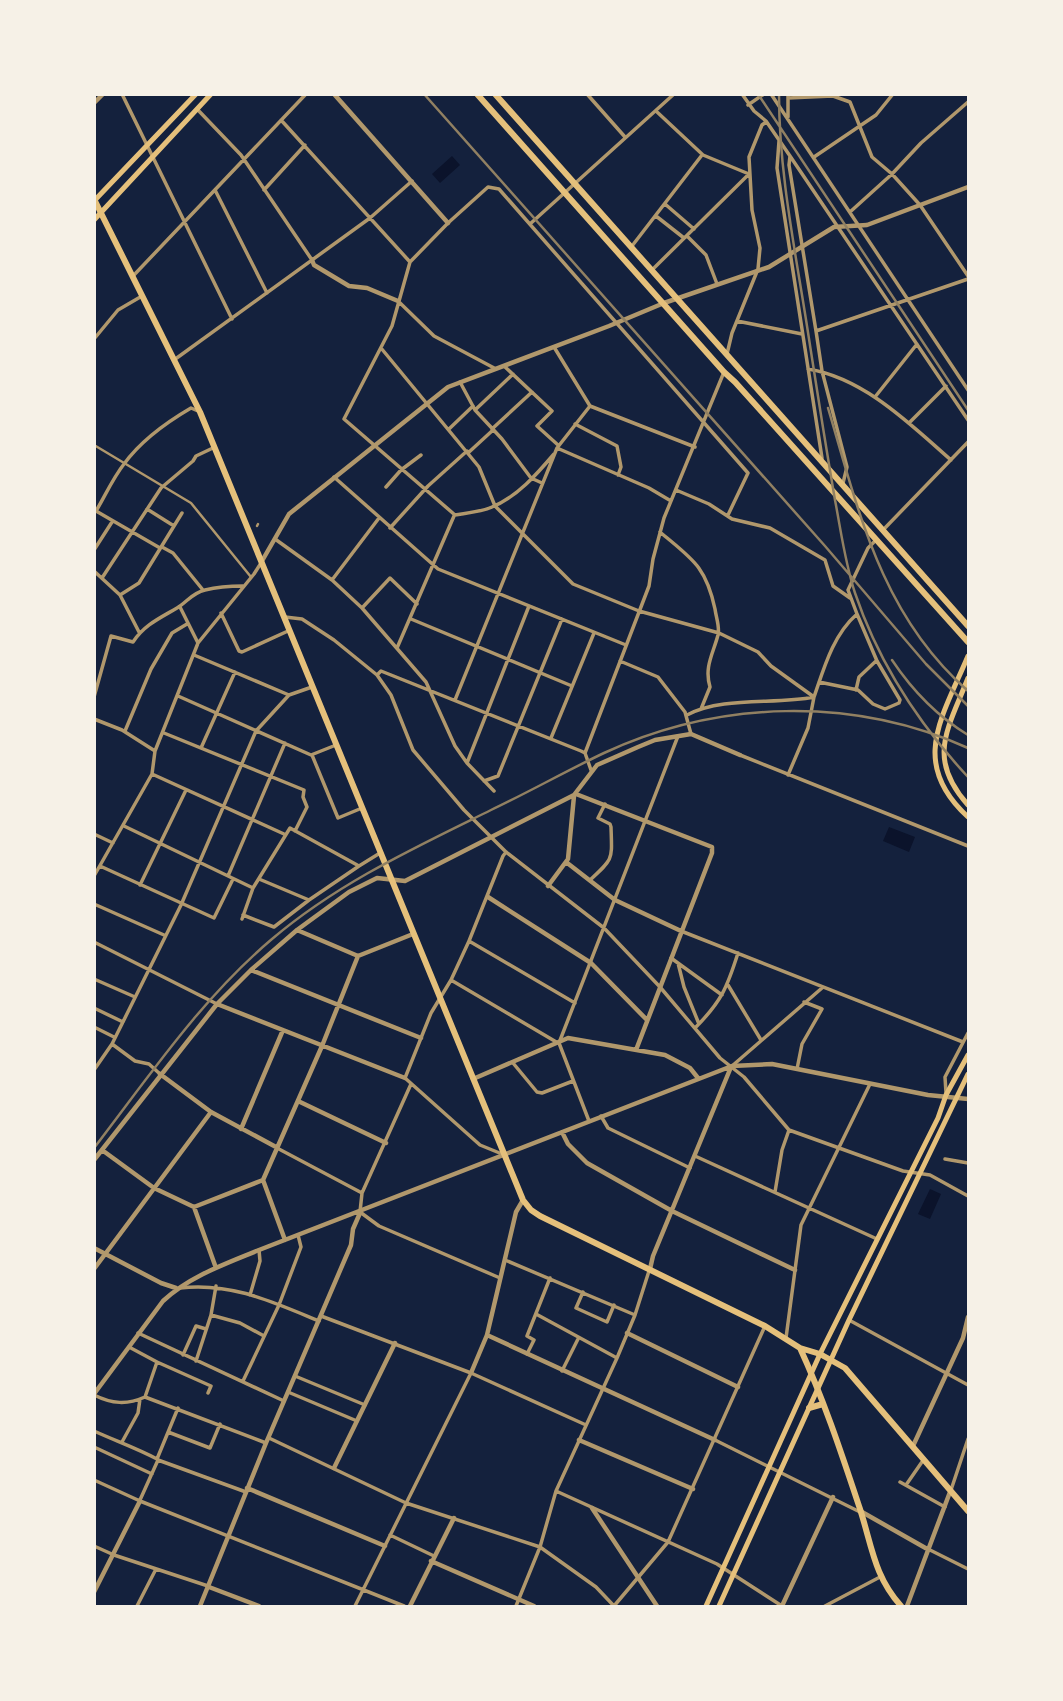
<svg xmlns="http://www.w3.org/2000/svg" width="1063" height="1701" font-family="Montserrat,sans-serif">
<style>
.water{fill:#0b132b}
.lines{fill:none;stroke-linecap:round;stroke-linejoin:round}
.pedestrian{stroke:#b1986c;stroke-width:2.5}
.minor{stroke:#b1986c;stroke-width:3.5}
.tertiary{stroke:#b1986c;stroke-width:4.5}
.primary{stroke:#e5c07b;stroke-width:5}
.trunk{stroke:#e5c07b;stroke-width:6}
.rail{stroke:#918062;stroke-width:2.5}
</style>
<rect width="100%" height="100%" fill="#14213d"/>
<path class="water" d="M452,156L460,165L440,183L432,174Z
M889,827L915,837L909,852L883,841Z
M930,1189L941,1194L930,1219L918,1214Z"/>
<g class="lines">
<path class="pedestrian" d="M94,445L191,503L251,577
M257,526L258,524"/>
<path class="minor" d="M122,94L232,319
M587,94L625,137
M742,94L754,111L766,121L790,156L968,420
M771,94L968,390
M788,94V117
M788,98L833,96L850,102L872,157L892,174L920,205L968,276
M748,105L764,94
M197,109L241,155L312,260
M281,120L410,262
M779,141L777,168L822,458
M790,156L789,165L816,331L968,279
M814,157L876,115L893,94
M215,190L267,293
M264,190L305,145
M665,204L694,229
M850,212L892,174L921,143L968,102
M656,216L684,238
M530,224L674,94
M687,236L706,255L717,284
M632,246L702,155
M653,269L749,174L703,155L656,111
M134,275L306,94
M398,301L434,336L496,369
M737,321L802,334
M816,331L822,371L847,467L843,483
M94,339L118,310L142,296
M554,347L590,406L695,447
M381,348L479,467L495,506L573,584L639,611L719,633L758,652L771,666L814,697L808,728L788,775
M727,354L732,333L758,269L760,248L752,210L749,157L762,125L766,122
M174,360L370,218L412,181
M504,366L552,411L537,426L558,445
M808,369C864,378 910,424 951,460
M460,382L475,410L502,439L531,478L542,483
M875,397L917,344
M475,410L513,374
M909,423L946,386
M575,424L617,446L621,467L618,475
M449,429L473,406
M492,429L532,392
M557,448L649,488L671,501
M468,453L493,430
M554,454C537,474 517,497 492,507C481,512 467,513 455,515L344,419L392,326L410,262L448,223L488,187L499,189L748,473L728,515
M334,477L438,569L626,645
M386,487L401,470L421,455
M676,490L709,504L732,519L770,528L825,560L833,586L850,598
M147,509L174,526
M390,528L428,486L467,451
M884,529L968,442
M660,532C692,559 706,566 715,609C716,617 720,627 718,635C713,654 704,667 710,687L701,709
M275,539L332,580L362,608L426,682L455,746L467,763L494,791
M162,547L173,553L203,590
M160,548L96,511C105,496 113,478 124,464C140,442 167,422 191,408L198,411
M94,550L112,522
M94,571L120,595L139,632
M102,578L161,488L193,461L196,456L215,447
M332,580L379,518
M120,595L139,583L182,513
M180,607L198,643
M362,608L390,578L417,604
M221,613L239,651L242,652L288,631
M857,614L848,590L868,548L875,541
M285,617L302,619L334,640L377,675L391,695L413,750L464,810L506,852L604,928L660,987L720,1058L744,1077L789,1130L903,1171L930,1175L968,1196
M411,619L572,686
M397,648L454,516
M194,655L289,695
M620,661L658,677L685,712L691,734
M377,675L381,671L581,751L585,753L591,770
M856,690L859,677L876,661
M178,696L311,755L336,745
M94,697L111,636L133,642C144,625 160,618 177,608C187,602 192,593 205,590C217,587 230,586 243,586
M455,700L557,448L590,406
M687,715C723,696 775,705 814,697C824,668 833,635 857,614L877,661L900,700L899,703L885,709L873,704L858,690L819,682
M94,719L122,730L155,751
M125,731L151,669L172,633L187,624
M164,733L304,790L303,797L307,807L295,831
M551,738L594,633
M201,748L235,672
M585,753L649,586L653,559L664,518L724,372
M312,755L338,818L362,808
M740,755L968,846
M467,763L529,606
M152,774L284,834
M484,781L498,776L562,619
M124,826L253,888L290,828L359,866L380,853
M94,834L113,843
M100,866L214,918L233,879
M94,876L152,774L155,751L198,643L254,574L261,563
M228,876L285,743
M259,879L309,900L359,866
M590,880C614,858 612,860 611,827L610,824L598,818L605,804
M140,885L186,790
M94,904L164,935
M243,915L274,927L309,900
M242,919L253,888
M681,931L963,1042
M469,941L575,1003
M94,942L217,1004
M671,958L722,995
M678,963L684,987L699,1024
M94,979L135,997
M451,980L558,1043
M728,985L761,1040
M94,1008L123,1022
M94,1027L114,1037
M695,1028C721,1002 727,988 738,953
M112,1044L135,1061L149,1064L160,1074
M513,1063L537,1092L542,1093L573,1081
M732,1066L822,988
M797,1069L802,1044L822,1009L804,1002
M94,1070L112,1044L181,905L256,731L289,695L312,687
M946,1093L945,1077L968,1033
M601,1116L608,1128L690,1168
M589,1121L559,1043L678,736
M277,1148L362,1193L360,1212L379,1226L500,1278
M502,1154L480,1145L405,1078L431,1013L451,980L469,941L503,856L506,852
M695,1156L877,1239
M945,1159L968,1163
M775,1192L782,1150L789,1130
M362,1193L411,1084
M505,1260L635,1315
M180,1288C231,1282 273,1302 319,1321
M583,1292L576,1308L607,1322L614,1305
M250,1295L260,1261L259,1250
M536,1314L617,1358
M211,1315L216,1286
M321,1316L471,1373L586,1425
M849,1320L968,1385
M138,1333L284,1401
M786,1338L801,1225L870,1084
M129,1347L157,1362L145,1397
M527,1354L534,1340L527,1336L550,1278
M183,1355L196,1326L206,1329
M196,1361L211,1315L240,1323L264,1336
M157,1362L211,1386L208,1393
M562,1371L578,1339
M295,1376L365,1405
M243,1381L279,1305L301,1247L298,1235
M288,1392L357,1421
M94,1395C112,1404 127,1405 145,1397L266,1443
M94,1431C116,1441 136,1448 157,1459L178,1408
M168,1432L210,1448L220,1424
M269,1438L406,1503L540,1547L596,1587L614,1606L668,1542L765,1326
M715,1440L860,1512
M122,1442L138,1413L140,1399
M94,1447L152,1474
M94,1480L140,1501L404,1606
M900,1482L945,1507
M906,1485L924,1459
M951,1490L968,1439
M556,1491L717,1564L782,1606
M140,1500L158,1460L246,1492
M390,1535L434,1556
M94,1546L114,1555L208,1586
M930,1550L968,1569
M137,1606L156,1569
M355,1606L471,1373
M516,1606L540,1547L556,1491L617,1358L635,1315L649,1271
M825,1606L880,1577"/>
<path class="tertiary" d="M334,94L448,223
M94,103L103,94
M312,260L314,265L349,286L367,288L398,301
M262,561L289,514L448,387L609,326L664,303L769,267L834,227L867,225L968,187
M576,794L712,847V853L636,1050
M566,862L615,900L681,931
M548,886L568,859L574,796
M488,897L591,963L647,1020
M297,930L358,956
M251,970L421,1038
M217,1004L405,1078
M160,1074L211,1112L276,1147
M473,1079L568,1038L665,1055L690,1068L698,1078
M298,1101L386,1143
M241,1129L283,1030
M562,1132L568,1144L587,1163L672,1211L795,1270
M102,1150L154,1188L194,1207L216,1268
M94,1160L217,1004L251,970L297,930L349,892L377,878L405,881L574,795L597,765L638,747L655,740L691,734L740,755
M194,1207L263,1180
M285,1240L263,1180L322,1046L358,956L413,934
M94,1248L161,1283L176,1288
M94,1269L211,1112
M650,1269L653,1256L731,1067
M627,1333L738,1387
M487,1335L715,1440
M471,1373L487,1335L516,1212L523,1200
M94,1394L163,1301C190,1276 225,1264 259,1250L732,1066L772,1064L928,1095L968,1099
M579,1440L693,1489
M913,1446L963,1338L968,1317
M334,1468L395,1343
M247,1488L385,1546
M592,1508L657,1606
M862,1512L929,1550
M431,1561L534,1606
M209,1587L259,1606
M94,1592L140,1501
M200,1606L266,1443L351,1245L353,1229L360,1213
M410,1606L454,1518
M782,1606L833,1497
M907,1606L950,1492"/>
<path class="primary" d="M94,201L196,94
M94,220L211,94
M968,656C942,718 909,763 968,817
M968,678C948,729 926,758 968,805
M706,1606L820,1354L938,1118L946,1095L968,1055
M719,1606L849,1320L968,1074"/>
<path class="trunk" d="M477,94L724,372L735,382L968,642
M495,94C653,272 811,449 968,626
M94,199L200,412L523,1200L531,1210L540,1216L765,1326L800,1348L820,1354L845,1368L968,1511
M800,1348C824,1400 842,1455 860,1509C872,1546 874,1576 901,1606
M809,1408L823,1404"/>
<path class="rail" d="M424,94L825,546L926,664L968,706
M758,94L968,410
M779,94C779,173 795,249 807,326C816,384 825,442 835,500C841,531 845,563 855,593C879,664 918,723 968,777
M828,408C859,513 882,616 968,691
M892,660C912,690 937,716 968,735
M94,1148C150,1075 202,998 272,939C338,883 414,848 491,810C529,792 566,771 604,753C718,700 853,696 968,748"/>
</g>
<rect width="1063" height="1701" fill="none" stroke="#f6f1e7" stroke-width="192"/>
</svg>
